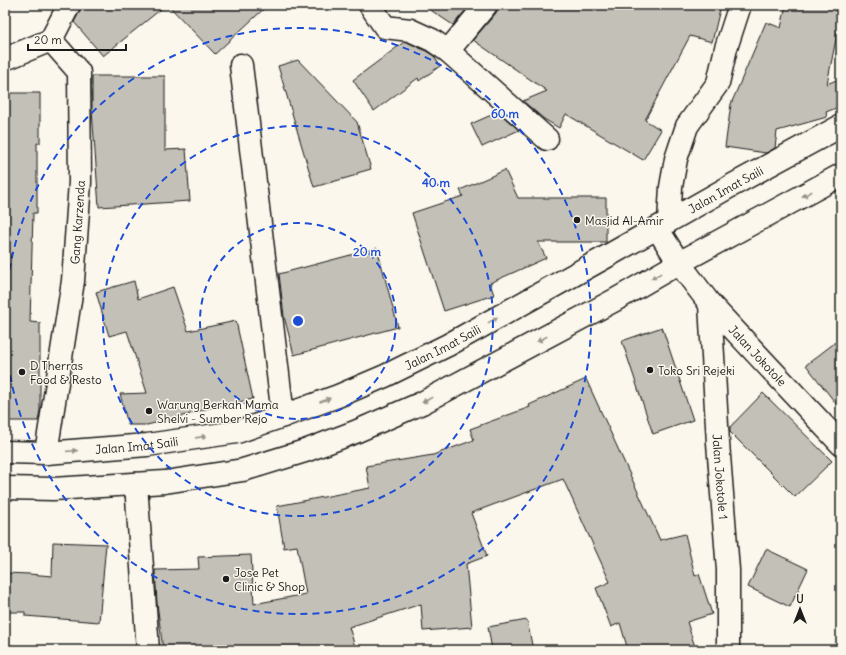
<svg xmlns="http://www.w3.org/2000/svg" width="846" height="655" font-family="Delius,sans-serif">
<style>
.building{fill:#c3c0b8;stroke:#1c1c1c}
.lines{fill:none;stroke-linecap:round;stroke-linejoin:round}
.minor-casing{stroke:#1c1c1c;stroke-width:25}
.major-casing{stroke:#1c1c1c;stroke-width:25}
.minor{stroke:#fbf7ec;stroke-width:22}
.major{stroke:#fbf7ec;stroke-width:22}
.oneway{fill:#97948e}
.ring{fill:none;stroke:#1d4ed8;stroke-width:2;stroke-dasharray:7 5}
.poi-dot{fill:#1c1c1c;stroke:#fbf7ec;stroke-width:1.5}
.labels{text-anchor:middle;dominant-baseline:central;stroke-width:3;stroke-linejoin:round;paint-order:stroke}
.street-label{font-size:12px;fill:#1c1c1c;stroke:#fbf7ec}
.poi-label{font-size:12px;fill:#1c1c1c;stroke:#fbf7ec;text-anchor:start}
.centre{fill:#1d4ed8;stroke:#fbf7ec;stroke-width:2}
.ring-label{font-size:12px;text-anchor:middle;font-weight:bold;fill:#1d4ed8;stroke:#fbf7ec;stroke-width:3;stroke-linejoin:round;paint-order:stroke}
</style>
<rect width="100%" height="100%" fill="#fbf7ec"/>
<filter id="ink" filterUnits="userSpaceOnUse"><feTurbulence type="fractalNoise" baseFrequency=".025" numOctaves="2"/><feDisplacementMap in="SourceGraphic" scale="8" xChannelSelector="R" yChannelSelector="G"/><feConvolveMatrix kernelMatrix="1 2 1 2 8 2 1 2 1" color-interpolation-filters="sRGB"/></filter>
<g filter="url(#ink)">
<path class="building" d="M81,5H166L103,56L74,22L80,11Z
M168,5H268L215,54Z
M423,5H470L453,25Z
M498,5H721L712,42L690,36L645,120L661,130L643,160L566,114L559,128L544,119L523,101L547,91L473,40L496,13L498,7Z
M786,5H841V14L827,84L841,78V106L826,112L827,117L777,131L775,148L766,153L725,147L731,104L766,22L781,28Z
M404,42H407L426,51L434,56L440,66L419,81L418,78L374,111L353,80Z
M298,60L357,122L371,169L357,173V175L314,187L278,66Z
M92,76H165V150L186,149L190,201L99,207L92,110Z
M5,93H40V143H37V213H33L30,322L40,323V410L38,421H5Z
M498,112L519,130L482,147L471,124Z
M505,170L518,198H606V242H538L546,258L490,283L494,295L444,311L412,213L463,196L460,190Z
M377,248L398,327L294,355L284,316L279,274Z
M134,281L138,299L173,287L188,331L236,321L253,399L209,408L187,415L147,425H128L120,394L147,393L127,331L109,336L96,292Z
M662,327L693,420L653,434L622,341Z
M841,338V410L806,365Z
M586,379L660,540L685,534L695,576L699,574L712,614L687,622L696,650H628L620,623L611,627L596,588L610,582L563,479L471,513L487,556L466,564L472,627L423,631L421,604L349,627L356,650H163L157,603L155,570L199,569L198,557L251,555L254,604L306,594L297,546L284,548L277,506L370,488L366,466L433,455L474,440L470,429L530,407L529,405Z
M763,393L832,461L795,497L730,432V427Z
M53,542L106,544L99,622L25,616V612H5V573L29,574L52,576Z
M766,549L808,569L790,607L748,587Z
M527,620L533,650H492L488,627Z"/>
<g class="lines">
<defs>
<g id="minor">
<path d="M370,5L385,27L410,30L432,40L448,51L547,139"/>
<path d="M51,40L69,5"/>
<path d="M448,51L486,5"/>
<path d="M5,56L10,57L51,40"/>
<path d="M241,65L283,416"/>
<path d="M669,221L671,187L676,159L687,126L718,83L726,48L740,5"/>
<path id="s1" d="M657,228L679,263L710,304L841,444"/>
<path id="s2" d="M710,304L718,443L728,570V650"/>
<path id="s3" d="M46,453L73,281L80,182L79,72L51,40"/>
<path d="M136,484L148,650"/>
</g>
<g id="major">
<path id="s4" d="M5,452L46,453L147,445L237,432L283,416L338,396L385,376L448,345L604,258L729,187L841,126"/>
<path d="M5,488L53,489L165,482L243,470L305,451L355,432L422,403L615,300L679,263L841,175"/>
</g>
</defs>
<use href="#minor" class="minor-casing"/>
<use href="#major" class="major-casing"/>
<use href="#minor" class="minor"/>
<use href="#major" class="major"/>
</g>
<defs><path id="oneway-solid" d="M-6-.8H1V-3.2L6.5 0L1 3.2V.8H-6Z"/></defs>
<g class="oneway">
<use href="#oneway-solid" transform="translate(807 194) rotate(152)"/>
<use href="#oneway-solid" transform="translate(656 276) rotate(151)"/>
<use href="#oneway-solid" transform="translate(493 320) rotate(-29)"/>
<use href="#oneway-solid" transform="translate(542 339) rotate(152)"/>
<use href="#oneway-solid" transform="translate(325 400) rotate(-21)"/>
<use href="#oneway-solid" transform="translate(427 400) rotate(152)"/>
<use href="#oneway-solid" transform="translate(201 437) rotate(-8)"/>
<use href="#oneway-solid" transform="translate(72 451) rotate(-4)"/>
</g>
</g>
<g class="ring">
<circle cx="298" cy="321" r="98"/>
<circle cx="298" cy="321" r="195"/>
<path d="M5 318A293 293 0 1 1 5 324"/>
</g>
<g class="poi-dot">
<circle cx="577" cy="220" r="4"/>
<circle cx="650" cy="370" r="4"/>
<circle cx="22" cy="372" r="4"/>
<circle cx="149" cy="411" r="4"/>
<circle cx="226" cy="579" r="4"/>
</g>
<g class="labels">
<g class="street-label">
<text stroke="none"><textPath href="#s4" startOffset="780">Jalan Imat Saili</textPath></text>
<text stroke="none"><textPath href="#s3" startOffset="233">Gang Karzenda</textPath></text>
<text stroke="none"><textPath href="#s4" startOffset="456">Jalan Imat Saili</textPath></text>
<text stroke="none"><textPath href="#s1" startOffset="163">Jalan Jokotole</textPath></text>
<text stroke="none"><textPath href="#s4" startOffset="132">Jalan Imat Saili</textPath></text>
<text stroke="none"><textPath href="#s2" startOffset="173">Jalan Jokotole 1</textPath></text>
</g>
<g class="poi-label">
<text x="585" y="220">Masjid Al-Amir</text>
<text x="30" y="365">D Therras<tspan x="30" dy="14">Food &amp; Resto</tspan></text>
<text x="658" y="370">Toko Sri Rejeki</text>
<text x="157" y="404">Warung Berkah Mama<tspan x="157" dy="14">Shelvi - Sumber Rejo</tspan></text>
<text x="234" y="572">Jose Pet<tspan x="234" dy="14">Clinic &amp; Shop</tspan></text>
</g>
</g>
<circle cx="298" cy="321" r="6" class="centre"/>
<g class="ring-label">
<text x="505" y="118">60 m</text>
<text x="436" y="187">40 m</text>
<text x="367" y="256">20 m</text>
</g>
<rect width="846" height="655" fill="none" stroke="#fbf7ec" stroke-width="20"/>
<rect x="10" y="10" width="826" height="635" fill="none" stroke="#1c1c1c" stroke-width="1.5" filter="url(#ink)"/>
<g transform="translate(800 609)" stroke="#fbf7ec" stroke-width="3" paint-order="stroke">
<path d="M0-3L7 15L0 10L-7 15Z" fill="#1c1c1c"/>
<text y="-6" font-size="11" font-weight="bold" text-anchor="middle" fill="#1c1c1c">U</text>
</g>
<path d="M28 44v6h98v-6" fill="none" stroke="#1c1c1c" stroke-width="2"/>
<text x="34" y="44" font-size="12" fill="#1c1c1c" stroke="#fbf7ec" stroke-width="3" paint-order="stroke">20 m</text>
</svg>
